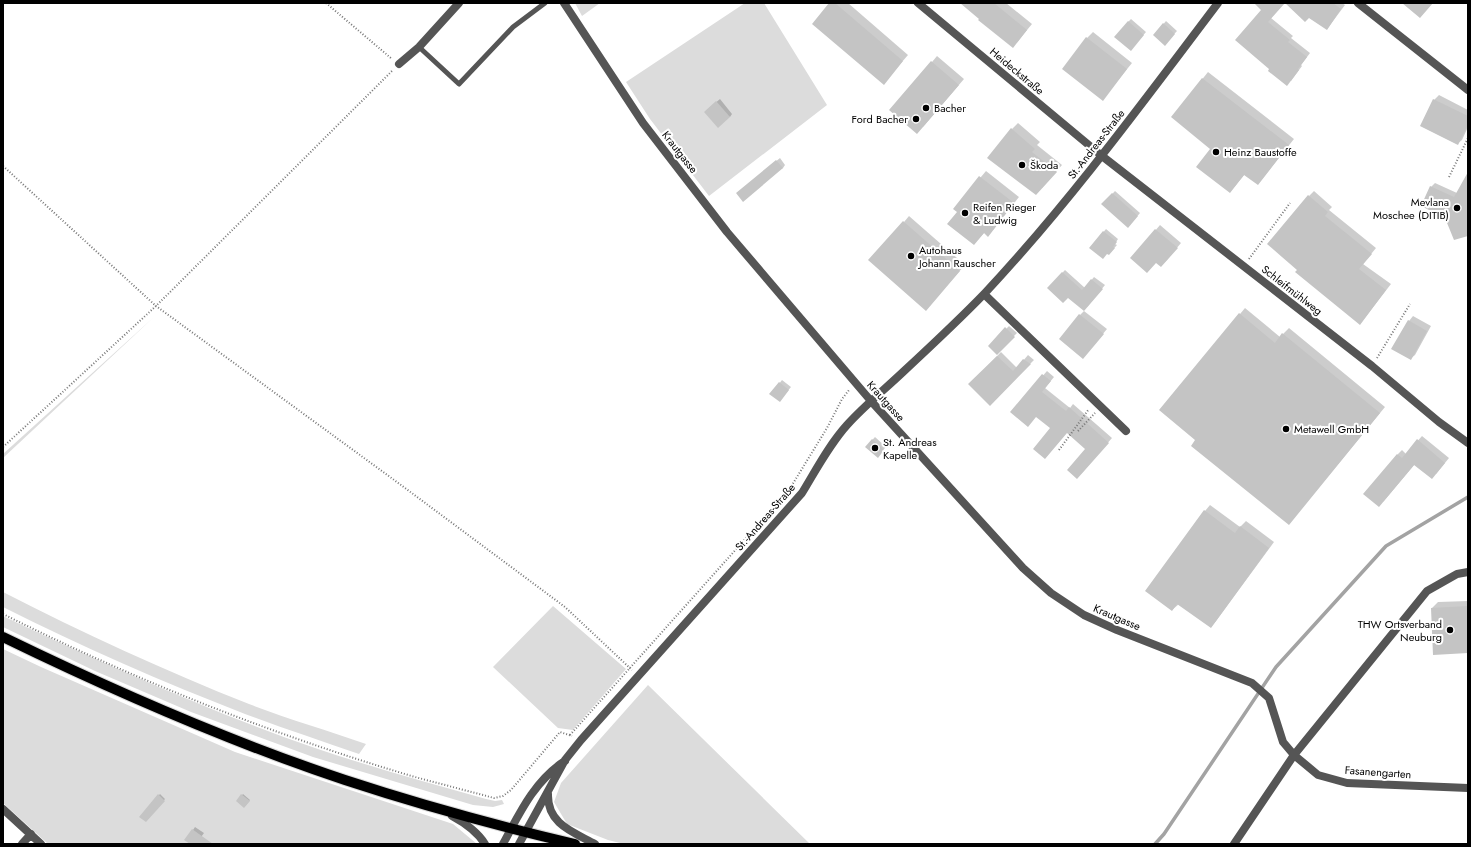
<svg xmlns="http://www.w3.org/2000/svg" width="1471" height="847" font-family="Jost,sans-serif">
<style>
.green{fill:#dcdcdc}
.shadow{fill:#0003}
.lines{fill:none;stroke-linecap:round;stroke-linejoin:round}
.stream{stroke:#a3a3a3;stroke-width:3.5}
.building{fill:#c4c4c4}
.primary-casing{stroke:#dbdbdb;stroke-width:12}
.path{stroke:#777;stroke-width:2;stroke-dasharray:1 2;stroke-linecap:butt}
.lane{stroke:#555;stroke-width:5}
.street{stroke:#555;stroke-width:8}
.primary{stroke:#000;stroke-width:10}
.poi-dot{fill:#000;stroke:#fff;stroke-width:1.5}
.labels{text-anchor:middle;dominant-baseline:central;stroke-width:4;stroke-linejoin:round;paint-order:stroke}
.street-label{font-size:11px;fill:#000;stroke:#fff}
.poi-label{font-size:11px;fill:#000;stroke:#fff;text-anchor:start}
</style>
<rect width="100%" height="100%" fill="#fff"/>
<path class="green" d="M575,3H600L582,16Z
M745,3H764L827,105L709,196L650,119L626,82Z
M154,317L3,458V454Z
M3,592C83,633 165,671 249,704C287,719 327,730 366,744L359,754C321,741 282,728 245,714C163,682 82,647 3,607Z
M553,606L626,669L573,730L558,728L493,667Z
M3,616C105,664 208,711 315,748C371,767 429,783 486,799L495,801L502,800L504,804L493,807L473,805L313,757L191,712L95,671L3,627Z
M3,649L41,667L235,752L453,824L477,844H48L3,803Z
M648,685L810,844H624L608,840L567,824L554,802L561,783Z"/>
<path class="shadow" d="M831,3H848L908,55L889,77Z
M961,3H1006L1032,24L1018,41L981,18Z
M1263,3H1284L1271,18L1293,36L1291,38L1310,53L1301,65L1302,66L1291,81L1271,68L1262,9Z
M1286,3H1342L1345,5L1327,29Z
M1131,19L1146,32L1133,47L1128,22Z
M1166,21L1177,31L1165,44L1154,35Z
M1093,32L1132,63L1103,99L1087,38Z
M937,56L964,79L923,127L932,62Z
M1208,72L1294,139L1258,184L1245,174L1230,192L1212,148L1172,117Z
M1439,95L1468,110V127L1462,140L1457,144L1421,126L1434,100Z
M720,99L732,114L730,117L708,109Z
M1018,123L1040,142L1037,145L1062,165L1042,188L1012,129Z
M780,158L785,165L783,168L740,191Z
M986,171L1019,197L993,230L984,233L974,244L958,212L954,209Z
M1468,174V235L1446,217L1422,205L1431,187L1435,183L1457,193Z
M1115,191L1140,213L1128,227L1103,204Z
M1314,191L1332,207L1329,210L1376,248L1363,264L1391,284L1360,324L1309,196Z
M909,216L965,265L931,303L904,222Z
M1160,225L1181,243L1165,262L1132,258Z
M1106,229L1118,239L1115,244L1117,245L1109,254L1091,247Z
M1065,270L1085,288L1094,277L1105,285L1087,307L1068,297L1048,288Z
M1245,308L1280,337L1289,328L1385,407L1289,524L1196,440L1240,314Z
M1084,311L1107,329L1087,353L1080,315Z
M1413,316L1431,326L1415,355L1410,359L1409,321Z
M1009,326L1017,333L997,353L989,346Z
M1001,352L1017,368L1028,355L1034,360L990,404L970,384Z
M1047,371L1054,377L1045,388L1070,408L1073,404L1112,438L1081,474L1087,449L1067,432L1045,458L1051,428L1036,416L1011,412Z
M782,380L791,387L782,398L771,394Z
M1422,436L1449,458L1436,474L1415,464L1383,502L1398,454L1402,450L1406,454Z
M875,437L886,447L877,456L866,447Z
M1210,505L1240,527L1246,521L1274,542L1216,621L1211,627L1179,604L1172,610L1205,511Z
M1468,601V652L1432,608L1438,602Z
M160,794L165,799L146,821L141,817Z
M243,794L250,800L244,807L237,801Z
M195,827L204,833L196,844H192L193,830Z"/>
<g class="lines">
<path class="stream" d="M1155,844L1164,834L1276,667L1386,546L1468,497"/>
</g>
<path class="building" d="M829,3H835L903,61L884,85L812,24Z
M960,3H994L1027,30L1013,48L978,20L979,19Z
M1254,3H1333L1341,9L1327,30L1309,18L1305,22L1285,3L1268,22L1290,40L1288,42L1307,57L1298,69L1299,70L1287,86L1268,71L1269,69L1235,40L1261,10Z
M1402,3H1433L1420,18Z
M1128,21L1144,35L1131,51L1114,37Z
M1163,23L1175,34L1165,46L1153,35Z
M1086,37L1127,69L1103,101L1062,69Z
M931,61L959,85L917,134L889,110Z
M1202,78L1289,145L1258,185L1244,175L1230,193L1196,167L1210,149L1171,117Z
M1433,99L1468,116V125L1458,145L1420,126Z
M716,101L730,117L718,128L704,112Z
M1011,128L1035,149L1032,152L1057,172L1036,195L987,158Z
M776,160L783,168L743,202L736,193Z
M1468,172V236L1454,240L1445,218L1421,206L1430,186L1454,197Z
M979,176L1014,203L988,237L984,233L974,245L947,224L957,212L953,209Z
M1112,193L1138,216L1128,228L1101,204Z
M1308,195L1328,212L1325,216L1372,254L1359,269L1386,290L1360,325L1295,272L1297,270L1267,244Z
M903,221L960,271L926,311L868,260Z
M1155,229L1178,248L1161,267L1156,263L1147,273L1130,258Z
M1103,231L1117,242L1113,247L1115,248L1109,255L1107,254L1103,259L1089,248Z
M1062,272L1082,290L1091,279L1103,289L1084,311L1068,298L1063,303L1047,288Z
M1239,313L1275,343L1282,333L1380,413L1289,525L1191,446L1195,440L1159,410Z
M1079,314L1104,334L1083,359L1059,339Z
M1408,320L1427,331L1411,360L1391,349Z
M1005,327L1015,337L997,355L988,346Z
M997,356L1013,371L1023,359L1031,364L990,406L968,384Z
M1042,374L1051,381L1042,392L1066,411L1069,407L1109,443L1077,479L1067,470L1085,449L1067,433L1045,459L1033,449L1050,428L1036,417L1028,427L1010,412Z
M779,382L789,390L780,402L769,394Z
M872,439L884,450L878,458L865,447Z
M1417,439L1445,463L1432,479L1414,465L1379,507L1363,494L1397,454L1402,458Z
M1204,510L1235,533L1240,526L1269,548L1211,628L1177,604L1172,611L1145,591Z
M1468,606V653L1433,655L1431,608Z
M158,794L165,801L146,822L139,817Z
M241,794L250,801L244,808L236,801Z
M192,829L213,844H190L184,840Z"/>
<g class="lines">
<defs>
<path id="primary" d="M3,637C114,691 228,741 345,780C421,805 498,826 575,844"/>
</defs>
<use href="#primary" class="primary-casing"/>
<path class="path" d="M326,3L392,59
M3,166L156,306L401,485L565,607L632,670
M1449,177L1468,138
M1249,259L1290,203
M1377,358L1410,304
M1078,431L1095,413
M3,447L156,306L392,71
M1059,450L1089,409
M3,614C135,680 273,735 415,777C441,784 468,791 494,798L503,796L511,790L560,732L572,736
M570,735L789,490L827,428L842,399L849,390"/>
<path class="lane" d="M419,47L459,84L513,27L545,3"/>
<path class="street" d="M564,3L643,123L727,232L871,401L1023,568L1051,593L1084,615L1117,630L1252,683L1269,698L1283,742L1294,755L1318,775L1347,783L1468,788
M918,3L1102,156L1372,366L1439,422L1468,443
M1358,3L1468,90
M399,64L419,47L459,3
M984,294L1126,431
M548,794C547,824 573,832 595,844
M3,809L41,844
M452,816C465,823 477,831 485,844
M22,844L31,834
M503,844C519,814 535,780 565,761
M519,844L565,760L581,740L802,493C816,470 829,445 847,425C864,406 884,390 903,372C931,346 959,320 985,293C1070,202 1143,102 1218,3
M1234,844L1294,755L1427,591L1457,574L1468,572"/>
<use href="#primary" class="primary"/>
</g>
<g class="poi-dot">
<circle cx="926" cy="108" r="4"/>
<circle cx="916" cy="119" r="4"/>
<circle cx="1216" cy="152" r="4"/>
<circle cx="1022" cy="165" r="4"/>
<circle cx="1457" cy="208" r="4"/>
<circle cx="965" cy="213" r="4"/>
<circle cx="911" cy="256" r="4"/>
<circle cx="1286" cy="429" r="4"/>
<circle cx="875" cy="448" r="4"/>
<circle cx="1450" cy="630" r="4"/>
</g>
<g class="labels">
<g class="street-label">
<text transform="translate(1017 71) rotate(40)">Heideckstraße</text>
<text transform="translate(1096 144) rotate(-52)">St.-Andreas-Straße</text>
<text transform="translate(680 152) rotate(52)">Krautgasse</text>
<text transform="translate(1292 290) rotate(38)">Schleifmühlweg</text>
<text transform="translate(886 401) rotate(48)">Krautgasse</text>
<text transform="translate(765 517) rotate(-49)">St.-Andreas-Straße</text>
<text transform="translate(1117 617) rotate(23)">Krautgasse</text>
<text transform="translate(1378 772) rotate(4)">Fasanengarten</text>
</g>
<g class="poi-label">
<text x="934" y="108">Bacher</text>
<text x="908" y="119" text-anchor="end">Ford Bacher</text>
<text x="1224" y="152">Heinz Baustoffe</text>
<text x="1030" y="165">Škoda</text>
<text x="1449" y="202" text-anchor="end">Mevlana<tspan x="1449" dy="13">Moschee (DITIB)</tspan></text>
<text x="973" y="207">Reifen Rieger<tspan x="973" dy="13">&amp; Ludwig</tspan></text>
<text x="919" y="250">Autohaus<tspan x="919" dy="13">Johann Rauscher</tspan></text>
<text x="1294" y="429">Metawell GmbH</text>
<text x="883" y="442">St. Andreas<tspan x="883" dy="13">Kapelle</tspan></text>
<text x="1442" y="624" text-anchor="end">THW Ortsverband<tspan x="1442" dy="13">Neuburg</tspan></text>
</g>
</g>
<rect width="1471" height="847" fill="none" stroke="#000000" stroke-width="8"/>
</svg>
